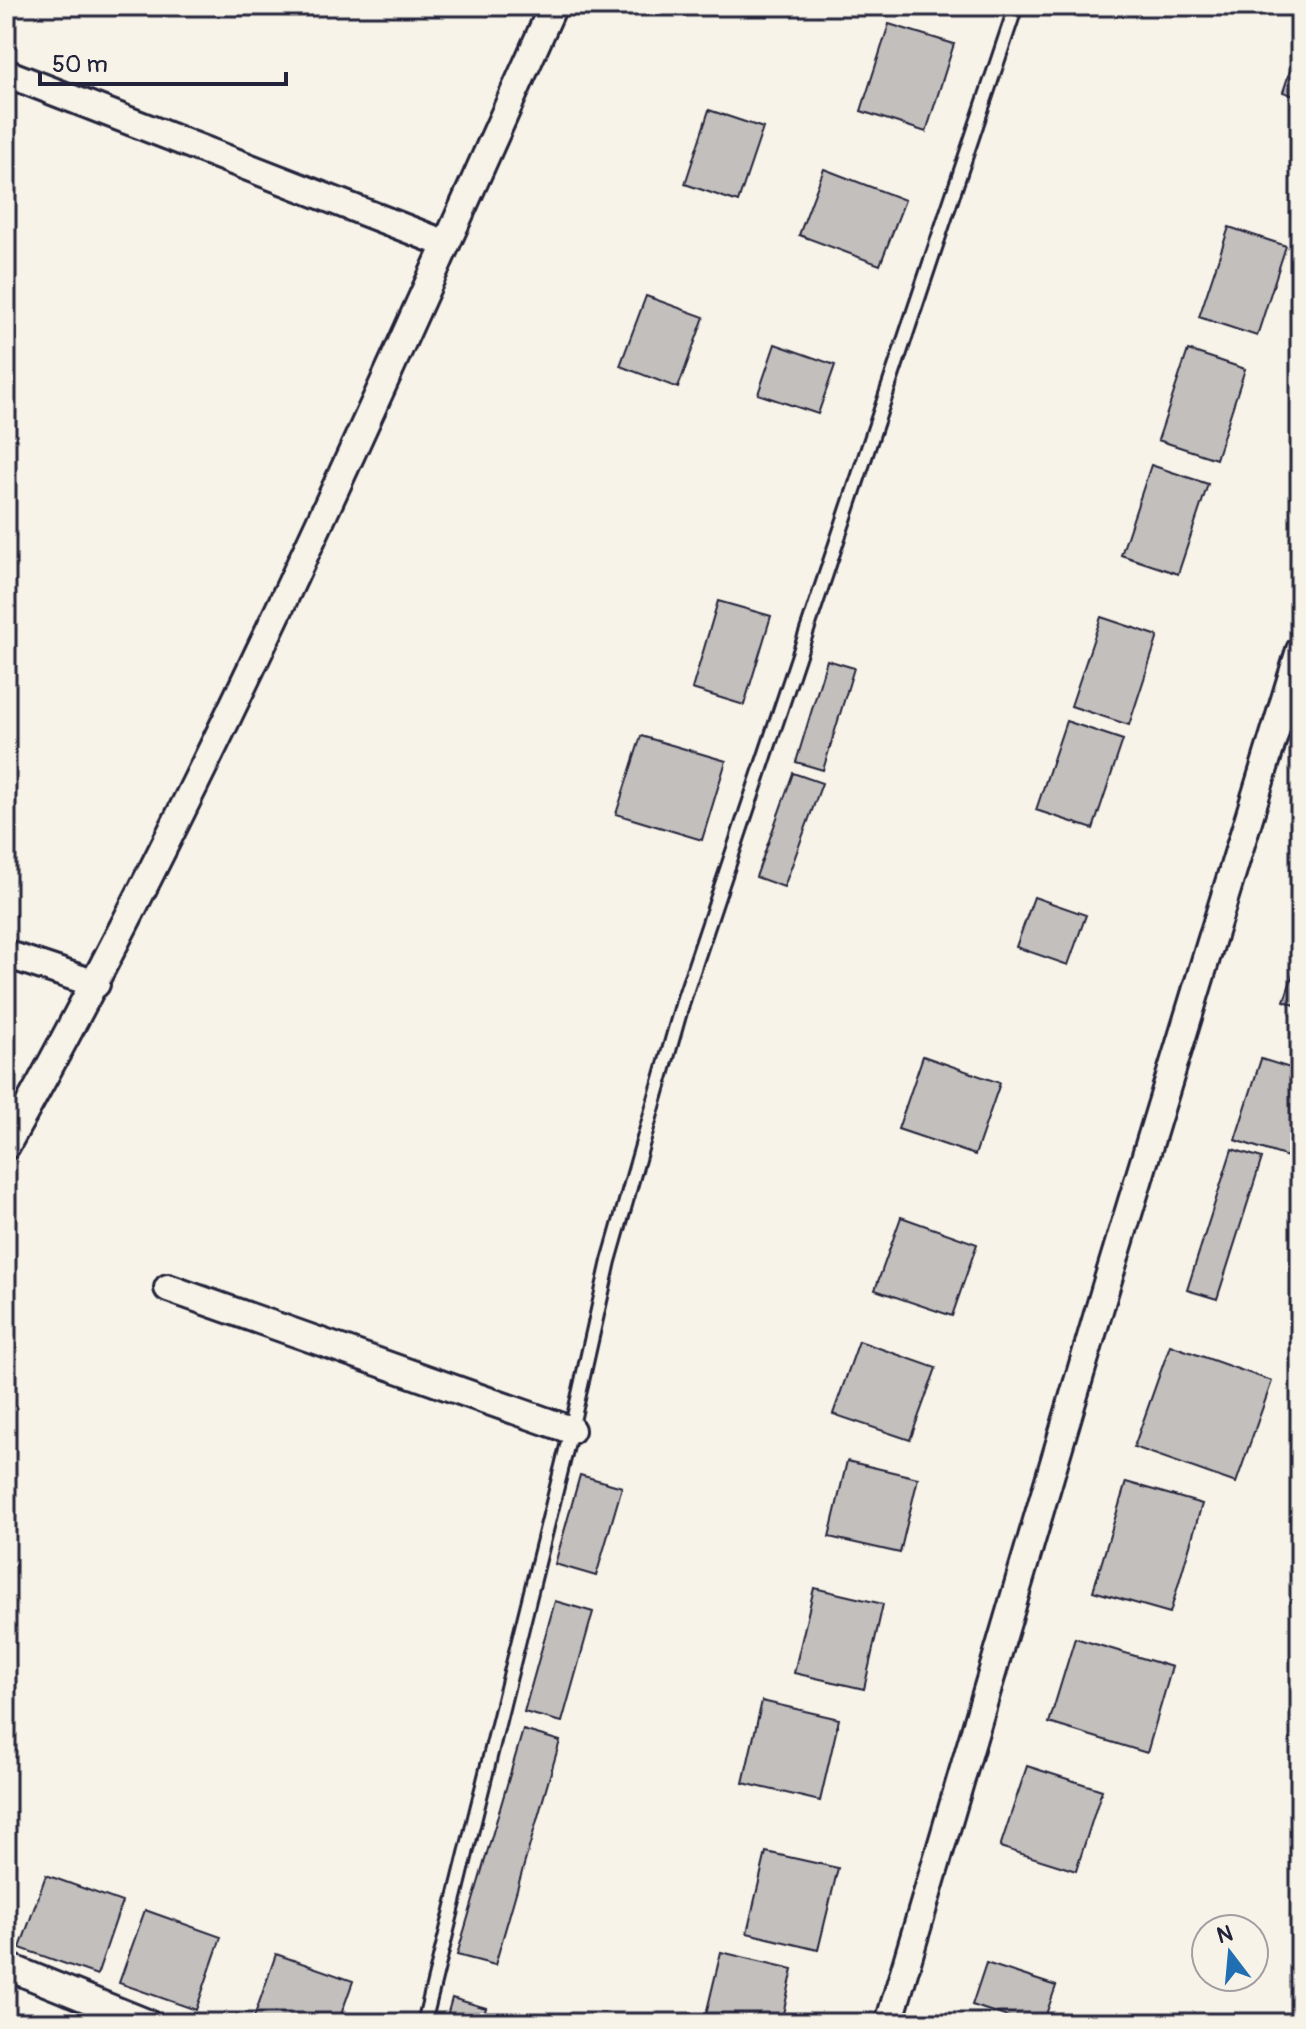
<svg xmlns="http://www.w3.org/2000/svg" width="1306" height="2029" font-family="Pangolin,sans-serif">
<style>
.building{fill:#c2bfbd;stroke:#22223b;stroke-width:2}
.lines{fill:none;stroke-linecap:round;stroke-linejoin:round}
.lane-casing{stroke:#22223b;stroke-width:18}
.street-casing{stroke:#22223b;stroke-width:32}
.lane{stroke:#f7f3e8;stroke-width:12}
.street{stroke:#f7f3e8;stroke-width:26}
</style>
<rect width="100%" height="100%" fill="#f7f3e8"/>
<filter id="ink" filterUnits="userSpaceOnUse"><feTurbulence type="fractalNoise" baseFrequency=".0125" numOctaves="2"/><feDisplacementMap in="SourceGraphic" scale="16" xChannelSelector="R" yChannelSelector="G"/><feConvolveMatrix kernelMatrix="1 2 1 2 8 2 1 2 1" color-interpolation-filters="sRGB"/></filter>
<g filter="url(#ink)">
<path class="building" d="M889,24L954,44L926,132L861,111Z
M1300,41V98L1283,92Z
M709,110L763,128L738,202L685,184Z
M824,169L905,200L880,265L799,235Z
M1229,227L1286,246L1257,336L1199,317Z
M646,296L704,317L678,388L620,366Z
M775,344L835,365L818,414L758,394Z
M1188,350L1245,369L1216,459L1158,440Z
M1151,465L1208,484L1178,574L1121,555Z
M718,601L771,616L744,705L692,689Z
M1101,617L1158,636L1129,725L1071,706Z
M827,660L854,668L823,770L796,762Z
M1066,721L1123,740L1093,829L1036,810Z
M641,736L726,761L702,840L616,814Z
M793,773L822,783L784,887L756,877Z
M1034,897L1086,915L1068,965L1016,947Z
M1300,954V1007L1284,1001Z
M923,1056L1000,1083L975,1155L898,1129Z
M1261,1059L1300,1071V1161L1235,1140Z
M1232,1149L1262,1158L1217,1299L1187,1290Z
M901,1217L977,1244L952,1316L875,1290Z
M859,1341L936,1368L910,1440L833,1414Z
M1170,1345L1272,1381L1236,1483L1134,1447Z
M847,1461L918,1478L900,1553L829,1537Z
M580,1475L622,1487L596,1576L555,1564Z
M1126,1482L1202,1504L1170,1613L1093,1591Z
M814,1588L883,1604L864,1689L794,1673Z
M555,1601L593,1612L562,1722L524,1712Z
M1075,1638L1172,1667L1147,1753L1049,1723Z
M762,1701L839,1719L820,1801L743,1783Z
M523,1730L560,1741L495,1965L457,1955Z
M1027,1766L1102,1790L1076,1871L1000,1847Z
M766,1852L838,1868L818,1950L747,1933Z
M46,1875L122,1902L97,1975L20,1948Z
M145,1910L221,1937L196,2010L119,1983Z
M721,1952L793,1969L781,2023H704Z
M276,1954L353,1981L338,2023H252Z
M986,1963L1056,1986L1043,2023H1026L972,2005Z
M452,1998L486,2008L482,2023H445Z"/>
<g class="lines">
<defs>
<path id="lane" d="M424,2023L571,1430L609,1261L684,998L1016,6"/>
<path id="street" d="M6,73L446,244
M6,954L96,984
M6,1146C212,777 380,391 553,6
M168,1288L571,1430
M6,1966L147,2023
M889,2023L1107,1283L1300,650"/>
</defs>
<use href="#lane" class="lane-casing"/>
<use href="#street" class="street-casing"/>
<use href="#lane" class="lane"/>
<use href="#street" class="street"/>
</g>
</g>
<rect width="1306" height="2029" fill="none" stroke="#f7f3e8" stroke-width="32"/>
<rect x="16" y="16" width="1274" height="1997" fill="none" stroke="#22223b" stroke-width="3" filter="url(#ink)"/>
<g transform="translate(1230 1953) rotate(344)"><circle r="38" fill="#f7f3e8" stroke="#a29fa3" stroke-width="2"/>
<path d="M0-6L14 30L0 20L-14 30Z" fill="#1f6fb2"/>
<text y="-12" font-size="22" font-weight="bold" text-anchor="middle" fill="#22223b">N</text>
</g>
<path d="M40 72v12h246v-12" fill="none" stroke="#22223b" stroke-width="4"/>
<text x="52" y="72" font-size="24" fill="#22223b" stroke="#f7f3e8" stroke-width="6" paint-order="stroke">50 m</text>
</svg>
